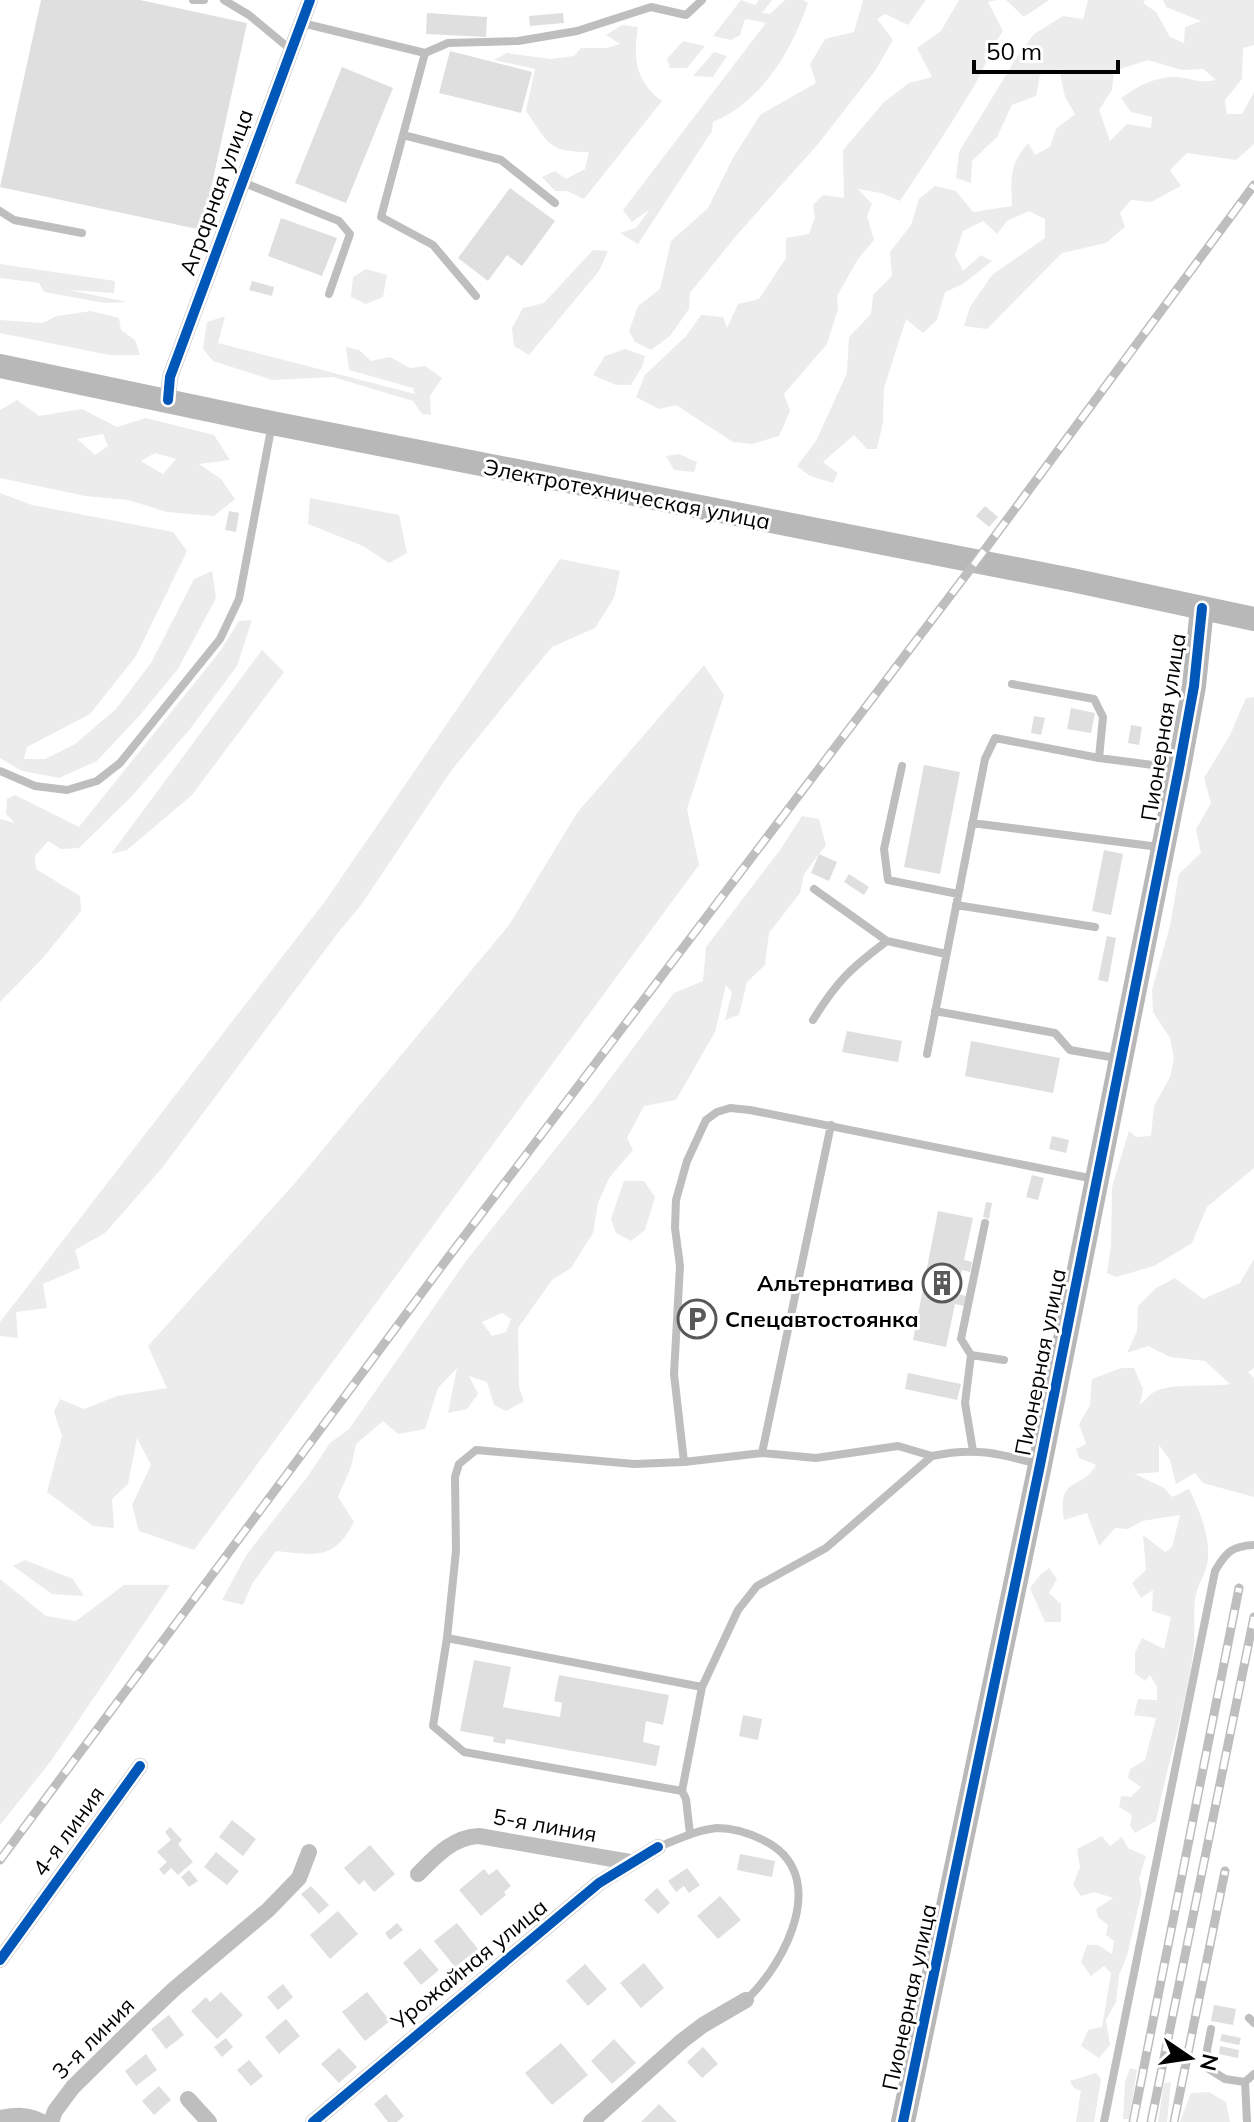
<svg xmlns="http://www.w3.org/2000/svg" width="1254" height="2122" font-family="Mulish,sans-serif">
<style>
.green{fill:#ececec;fill-rule:evenodd}
.building{fill:#dfdfdf}
.lines{fill:none;stroke-linecap:round;stroke-linejoin:round}
.lane{stroke:#bebebe;stroke-width:8}
.street{stroke:#bebebe;stroke-width:16}
.secondary{stroke:#b8b8b8;stroke-width:24}
.rail-casing{stroke:#bebebe;stroke-width:9}
.rail{stroke:#fff;stroke-width:6;stroke-dasharray:18;stroke-linecap:butt}
.cycleway-casing{stroke:#fff;stroke-width:15}
.cycleway{stroke:#0057b8;stroke-width:10}
.labels{text-anchor:middle;dominant-baseline:central;stroke-width:6;stroke-linejoin:round;paint-order:stroke}
.street-label{font-size:22px;fill:#000;stroke:#fff}
.poi-label{font-size:22px;font-weight:bold;fill:#000;stroke:#fff;text-anchor:end}
</style>
<rect width="100%" height="100%" fill="#fff"/>
<path class="green" d="M741,0L755,5L759,0H772L762,13L770,14L785,0H803L808,3C791,52 762,101 713,122L712,131L638,244L620,233L636,228L650,209L632,222L623,210L766,23L745,19L740,35L731,40L713,36Z
M863,0H926L908,25L885,14L877,19L893,40L875,71L818,144L736,236L690,293L689,309L670,336L651,350L635,342L629,331L638,306L660,289L671,241L708,208L733,158L760,115L816,83L810,64L825,39L854,32Z
M959,0H997L988,2L1003,31C990,49 985,68 974,86C951,125 925,163 900,201L881,193L858,189L872,204L867,216L874,240L858,259L837,296L838,309L827,344L784,394L790,411L779,436L752,444L733,442L676,405L659,409L636,397L645,375L686,336L701,315L723,317L727,328L738,304L759,299L786,258V238L809,234L815,217L813,205L823,195L844,198L843,150L884,102L909,83L932,77L917,48L941,31Z
M1006,0H1049L1024,17Z
M1088,0H1145L1143,3L1156,12L1170,37L1184,43L1185,27L1201,21L1166,7L1163,0H1254V45L1243,48L1242,79L1225,100L1227,114H1242L1254,92V144L1236,160L1187,153L1170,170L1181,186L1151,202L1131,200L1120,213L1125,227L1106,243L1062,253L987,329L964,326L970,307L992,275L1045,238V219L1029,211L1007,221L997,234L983,221L963,231L955,255L963,271L981,255L992,261L963,284L945,292L937,320L923,333L906,319L884,388L883,422L877,449H867L854,435L823,462L838,473L833,483L810,476L797,466L816,441L847,373L849,337L871,314L873,295L892,276L890,252L911,225L919,199L935,186L956,191L973,212L1012,206C1011,177 1009,166 1028,143L1035,155L1050,147L1056,129L1075,114L1065,97L1059,69L1040,75L1036,96L1012,105L997,137L972,161L971,183L956,178L959,152L1017,57L1034,34L1063,16L1083,19ZM1148,60L1181,70L1203,69L1216,80C1197,84 1193,78 1177,77C1155,76 1138,86 1121,98L1131,112L1152,117L1151,128L1127,124L1110,141L1099,110L1112,90L1114,71Z
M622,25L638,27C633,57 635,82 662,101L584,199L567,191H555L542,177L555,171L566,179L585,169L589,152C547,152 549,143 526,111L535,69L494,60L507,53L550,59L574,56L581,48H607L620,44L606,35Z
M683,41L705,46L687,68H670L667,59Z
M714,52L727,56L713,77L693,76Z
M593,250L608,251L599,271L529,355L514,346L512,328L523,308L544,303Z
M0,264L115,281L114,293L69,290L127,302L105,303L44,292L39,283L0,278Z
M366,269L387,275L383,297L366,304L351,297L353,277Z
M91,311L119,318L121,330L135,340L140,355H109L0,333V320L42,323L57,316Z
M225,316L218,343L415,394L413,388L349,370L346,347L359,350L371,361L390,357L410,368L425,366L442,378L430,396L431,415L422,414L413,401L333,377L272,380L213,361L203,349L207,322Z
M625,349L645,356L642,367L631,385H616L593,375L605,356Z
M17,400L39,416L82,409L117,427L146,418L214,435L230,460L199,464L221,479L235,499L214,516L167,512L128,500L85,496L0,478V410ZM103,434L108,446L95,455L77,439ZM155,453L176,459L163,474L141,461Z
M679,454L697,462L694,472L674,470L666,456Z
M0,493L32,505L173,532L187,551L136,656L90,714L27,747L24,759H45L75,744L116,709L151,663L194,579L212,571L216,598L178,669L140,715L97,761L59,778L22,771L0,758Z
M310,498L399,515L407,553L389,563L363,546L308,524Z
M560,559L620,571L614,598L595,628L552,647L527,677L451,771L361,905L337,934L162,1168L105,1233L75,1250L80,1268L43,1284L47,1308L16,1312L18,1338L0,1336V1322L326,900Z
M252,620L237,666L190,729L133,795L79,848L61,849L48,841L35,856L36,869L80,896L81,911L42,959L0,1002V819L15,823L6,814L7,799L15,795L79,827L221,650L239,621Z
M262,650L284,672L192,795L127,850L111,854Z
M704,665L724,695L687,809L699,865L194,1550L139,1531L132,1505L151,1465L137,1438L128,1484L112,1499L114,1528L93,1526L47,1492L62,1436L54,1412L60,1399L84,1409L117,1396L167,1388L148,1346L295,1183L509,925L577,813Z
M1254,697V1168L1207,1207L1192,1243L1154,1266L1116,1277L1107,1273L1111,1246L1112,1187L1129,1131L1136,1137L1151,1136L1154,1106L1170,1077L1174,1059L1170,1038L1153,1012L1152,990L1170,926L1179,874L1201,853L1196,829L1211,803L1204,778L1230,735L1246,698Z
M802,816L819,819L826,845L804,874L800,893L769,933L765,965L747,982L739,1015L725,1020L732,992L726,985L715,1032L676,1100L644,1106L627,1138L633,1150L609,1178L598,1203L593,1233L571,1268L552,1280L518,1328L519,1387L524,1401L506,1411L494,1405L487,1382L469,1376L478,1394L467,1409L448,1413L457,1368L438,1388L425,1429L398,1434L383,1421L356,1444L351,1467L338,1497L354,1522C334,1561 315,1555 276,1551L252,1584L243,1605L222,1600L247,1554L308,1476L330,1443L349,1429L466,1261L592,1103L674,993L703,981L706,947L780,850ZM502,1313L511,1319L506,1332L492,1336L482,1322Z
M624,1181H644L655,1197L645,1230L631,1241L616,1233L611,1219Z
M1254,1259V1368L1248,1372L1254,1378V1497L1203,1483L1195,1473L1176,1484L1170,1460L1159,1445V1472L1135,1474L1164,1488L1172,1497L1189,1489C1199,1509 1210,1535 1208,1559C1207,1572 1197,1585 1195,1599C1193,1617 1196,1636 1193,1654C1185,1711 1167,1765 1156,1821L1135,1833L1130,1826L1132,1815L1119,1807L1121,1796L1131,1797L1141,1787L1128,1778L1130,1769L1145,1760L1156,1718L1134,1715L1138,1699L1157,1700V1687L1150,1675L1145,1681L1135,1673V1653L1142,1638L1164,1649L1171,1617L1152,1611L1153,1590L1141,1598L1132,1583L1146,1570L1143,1535L1165,1552L1172,1547L1180,1515L1142,1521L1128,1529L1115,1528L1099,1546L1087,1513L1064,1520C1057,1474 1081,1492 1096,1465L1079,1458L1076,1449L1086,1444L1079,1424L1090,1405L1092,1379L1121,1368H1134L1143,1389L1140,1405C1144,1401 1149,1395 1154,1392C1172,1382 1208,1388 1230,1384L1205,1361L1170,1357L1148,1346L1127,1353L1137,1331L1138,1306L1156,1288L1175,1278L1203,1299L1240,1283Z
M25,1560L73,1579L84,1596L52,1594L13,1566Z
M1049,1568L1057,1579L1049,1593L1061,1604V1622H1045L1030,1588L1041,1574Z
M0,1579L46,1616L76,1621L124,1585H170L51,1761L0,1825Z
M1102,1836L1110,1846L1122,1837L1128,1848L1146,1856L1139,1879L1142,1891L1127,1956L1119,1975L1116,2002L1106,2020L1110,2045L1099,2058L1081,2046L1088,2030L1102,2027L1111,1973L1104,1966L1091,1976L1081,1962L1087,1945H1098L1112,1954L1114,1941L1106,1935L1108,1925L1098,1917L1096,1909L1113,1898L1095,1892L1081,1896L1073,1885L1080,1867L1077,1849Z
M1130,2068L1137,2070L1129,2119H1123L1125,2082Z
M1096,2073L1101,2079L1094,2122H1076L1081,2091L1074,2088L1070,2081Z
M1171,2082L1167,2122H1158L1164,2083Z
M1209,2092L1226,2102L1230,2122H1180L1191,2093Z"/>
<path class="building" d="M41,0H140L247,23L202,230L0,187Z
M427,13L487,17L486,37L426,34Z
M563,13L564,23L530,26L529,16Z
M450,51L532,72L521,113L439,93Z
M342,67L393,88L346,203L295,183Z
M510,188L555,221L522,266L507,255L488,281L458,258Z
M281,218L337,238L322,276L268,256Z
M252,281L274,287L272,296L249,290Z
M985,506L998,517L989,527L976,516Z
M229,511L239,513L236,532L225,530Z
M1071,708L1095,713L1091,733L1067,729Z
M1034,716L1045,718L1041,735L1031,733Z
M1131,725L1142,727L1139,745L1128,743Z
M924,765L960,772L940,874L904,867Z
M1104,850L1123,854L1111,915L1092,911Z
M819,854L837,862L829,881L811,873Z
M849,874L869,887L864,895L844,882Z
M1107,936L1116,938L1108,982L1098,980Z
M847,1031L902,1041L898,1062L842,1052Z
M971,1041L1060,1058L1053,1093L965,1076Z
M1052,1136L1069,1140L1066,1153L1049,1149Z
M1032,1175L1044,1178L1038,1200L1026,1197Z
M986,1202L992,1203L989,1219L983,1217Z
M938,1211L973,1218L964,1260L972,1262L970,1272L962,1270L957,1294L966,1296L964,1306L955,1304L946,1347L913,1340Z
M908,1373L961,1384L957,1400L905,1389Z
M474,1660L511,1667L503,1707L560,1717L562,1703L554,1701L559,1675L669,1695L663,1725L646,1721L643,1742L660,1746L656,1766L506,1739L505,1744L493,1742L494,1737L460,1731Z
M743,1715L762,1719L758,1740L739,1736Z
M232,1820L256,1839L243,1856L219,1837Z
M170,1827L182,1840L178,1844L193,1862L178,1875L171,1868L164,1875L159,1869L167,1862L157,1852L171,1840L165,1832Z
M370,1845L395,1874L374,1892L364,1880L359,1885L344,1868Z
M216,1852L239,1871L227,1885L204,1867Z
M740,1854L775,1861L772,1877L737,1870Z
M687,1868L700,1885L689,1893L684,1886L676,1892L668,1881Z
M484,1869L489,1875L497,1869L511,1886L504,1892L506,1895L481,1916L459,1890Z
M189,1870L198,1881L189,1887L181,1877Z
M311,1886L329,1905L319,1914L301,1894Z
M657,1888L670,1903L658,1914L644,1900Z
M720,1896L741,1920L718,1939L697,1916Z
M338,1911L358,1934L330,1959L310,1935Z
M397,1923L403,1930L390,1940L385,1933Z
M457,1923L478,1949L455,1967L434,1941Z
M420,1948L439,1970L421,1985L403,1963Z
M644,1963L664,1988L641,2008L620,1983Z
M585,1964L607,1989L588,2006L566,1981Z
M283,1984L293,1997L278,2010L267,1997Z
M221,1992L243,2015L217,2039L191,2011L206,1997L210,2002Z
M367,1992L390,2021L365,2041L342,2012Z
M1214,2005L1236,2009L1233,2025L1211,2021Z
M169,2015L184,2035L166,2049L151,2029Z
M286,2019L300,2036L279,2054L265,2037Z
M1222,2034L1241,2038L1239,2045L1220,2041Z
M226,2038L233,2047L222,2057L214,2047Z
M614,2039L636,2063L612,2084L591,2061Z
M561,2043L588,2075L552,2105L525,2073Z
M1220,2046L1239,2050L1238,2058L1219,2054Z
M703,2047L718,2064L702,2078L687,2062Z
M339,2048L357,2067L339,2083L321,2064Z
M146,2054L157,2070L136,2086L125,2071Z
M249,2060L263,2076L251,2086L237,2070Z
M159,2086L171,2100L154,2115L142,2101Z
M386,2094L404,2116L397,2122H388L374,2104Z
M659,2104L677,2122H641Z"/>
<g class="lines">
<path class="lane" d="M193,0H204
M224,0L249,15L290,49
M302,23L425,53L448,43L518,41L577,31L651,7L686,15L702,0
M425,53L381,217L433,245L476,296
M403,135L501,160L555,203
M242,182L339,221L350,234L329,294
M0,211L14,220L82,233
M1012,684L1094,699L1103,717L1099,758
M902,766L884,849L888,880L958,894
M0,771L35,786L67,790L97,781L120,763L220,639L239,599L272,424
M972,823L1159,847
M814,889L887,941L946,954
M956,905L1095,927
M935,1011L1055,1033L1070,1050L1116,1058
M813,1020C837,981 851,968 887,941
M927,1054L985,759L995,738L1099,758L1176,768
M985,1223L961,1339L971,1355L1004,1360
M971,1355L965,1403L973,1451
M762,1453L831,1125
M684,1462L674,1374L680,1266L675,1228L676,1200L687,1161L706,1120L717,1112L730,1108L750,1110L1094,1179
M447,1638L456,1551L455,1477L459,1464L476,1450L634,1464L684,1462L762,1453L816,1458L898,1446L932,1456
M702,1687L682,1791L464,1752L433,1726L447,1638L702,1687L738,1610L757,1586L826,1548L932,1456C974,1447 998,1453 1038,1464
M682,1791L686,1799L690,1834
M658,1847C677,1840 696,1830 717,1828C733,1828 749,1833 763,1840C832,1873 786,1963 746,2000
M1249,2018L1254,2023
M1211,2029L1207,2050L1209,2069L1225,2079L1245,2082L1254,2074
M1245,2082L1247,2122
M1104,2122L1215,1571C1226,1552 1232,1546 1254,1545"/>
<path class="street" d="M168,400L170,377L310,0
M418,1874C436,1856 453,1837 479,1836L630,1862
M0,1960L140,1766
M188,2099L209,2122
M0,2118C15,2115 29,2114 42,2122
M51,2122L55,2111L73,2087L135,2026L173,1990L268,1910L299,1878L309,1852
M313,2122L599,1883L658,1847
M591,2122L682,2041L703,2025L746,2000"/>
<path class="secondary" d="M0,366L272,423L1072,580L1254,619
M903,2122L1040,1465L1179,768L1194,686L1202,608"/>
<defs>
<path id="rail" d="M0,1860L447,1259L975,563L1254,185
M1133,2122L1239,1588
M1151,2122L1254,1617
M1174,2122L1225,1871"/>
</defs>
<use href="#rail" class="rail-casing"/>
<use href="#rail" class="rail"/>
<defs>
<path id="cycleway" d="M168,400L170,377L310,0
M0,1960L140,1766
M313,2122L599,1883L658,1847
M903,2122L1040,1465L1179,768L1194,686L1202,608"/>
</defs>
<use href="#cycleway" class="cycleway-casing"/>
<use href="#cycleway" class="cycleway"/>
</g>
<defs>
<symbol id="building-ring" viewBox="-11 -11 22 22"><circle r="9.5" fill="#fff" stroke="#595959" stroke-width="1.5"/><path d="M-4-6H4V6H1V3H-1V6H-4ZM-2.5-4.3h1.7v1.8h-1.7ZM.8-4.3h1.7v1.8H.8ZM-2.5-1h1.7V.8h-1.7ZM.8-1h1.7V.8H.8Z" fill="#595959"/></symbol>
<symbol id="parking-ring" viewBox="-11 -11 22 22"><circle r="9.5" fill="#fff" stroke="#595959" stroke-width="1.5"/><path d="M-3.5-5.5H1a3.5 3.5 0 0 1 0 7H-1V5.5H-3.5ZM-1-3.4V-.6H.8a1.4 1.4 0 0 0 0-2.8Z" fill="#595959"/></symbol>
</defs>
<g fill-rule="evenodd">
<use href="#building-ring" x="920" y="1261" width="44" height="44"/>
<use href="#parking-ring" x="675" y="1297" width="44" height="44"/>
</g>
<g class="labels">
<g class="street-label">
<text transform="translate(216 192) rotate(-70)">Аграрная улица</text>
<text transform="translate(627 494) rotate(11)">Электротехническая улица</text>
<text transform="translate(1163 727) rotate(-81)">Пионерная улица</text>
<text transform="translate(1040 1362) rotate(-79)">Пионерная улица</text>
<text transform="translate(545 1825) rotate(10)">5-я линия</text>
<text transform="translate(68 1831) rotate(-54)">4-я линия</text>
<text transform="translate(469 1964) rotate(-39)">Урожайная улица</text>
<text transform="translate(909 1997) rotate(-78)">Пионерная улица</text>
<text transform="translate(93 2038) rotate(-45)">3-я линия</text>
</g>
<g class="poi-label">
<text x="914" y="1283">Альтернатива</text>
<text x="725" y="1319" text-anchor="start">Спецавтостоянка</text>
</g>
</g>
<g transform="translate(1190 2058) rotate(103)" stroke="#ffffff" stroke-width="6" paint-order="stroke">
<path d="M0-6L14 30L0 20L-14 30Z" fill="#000000"/>
<text y="-12" font-size="22" font-weight="bold" text-anchor="middle" fill="#000000">N</text>
</g>
<path d="M974 60v12h144v-12" fill="none" stroke="#000000" stroke-width="4"/>
<text x="986" y="60" font-size="24" fill="#000000" stroke="#ffffff" stroke-width="6" paint-order="stroke">50 m</text>
</svg>
